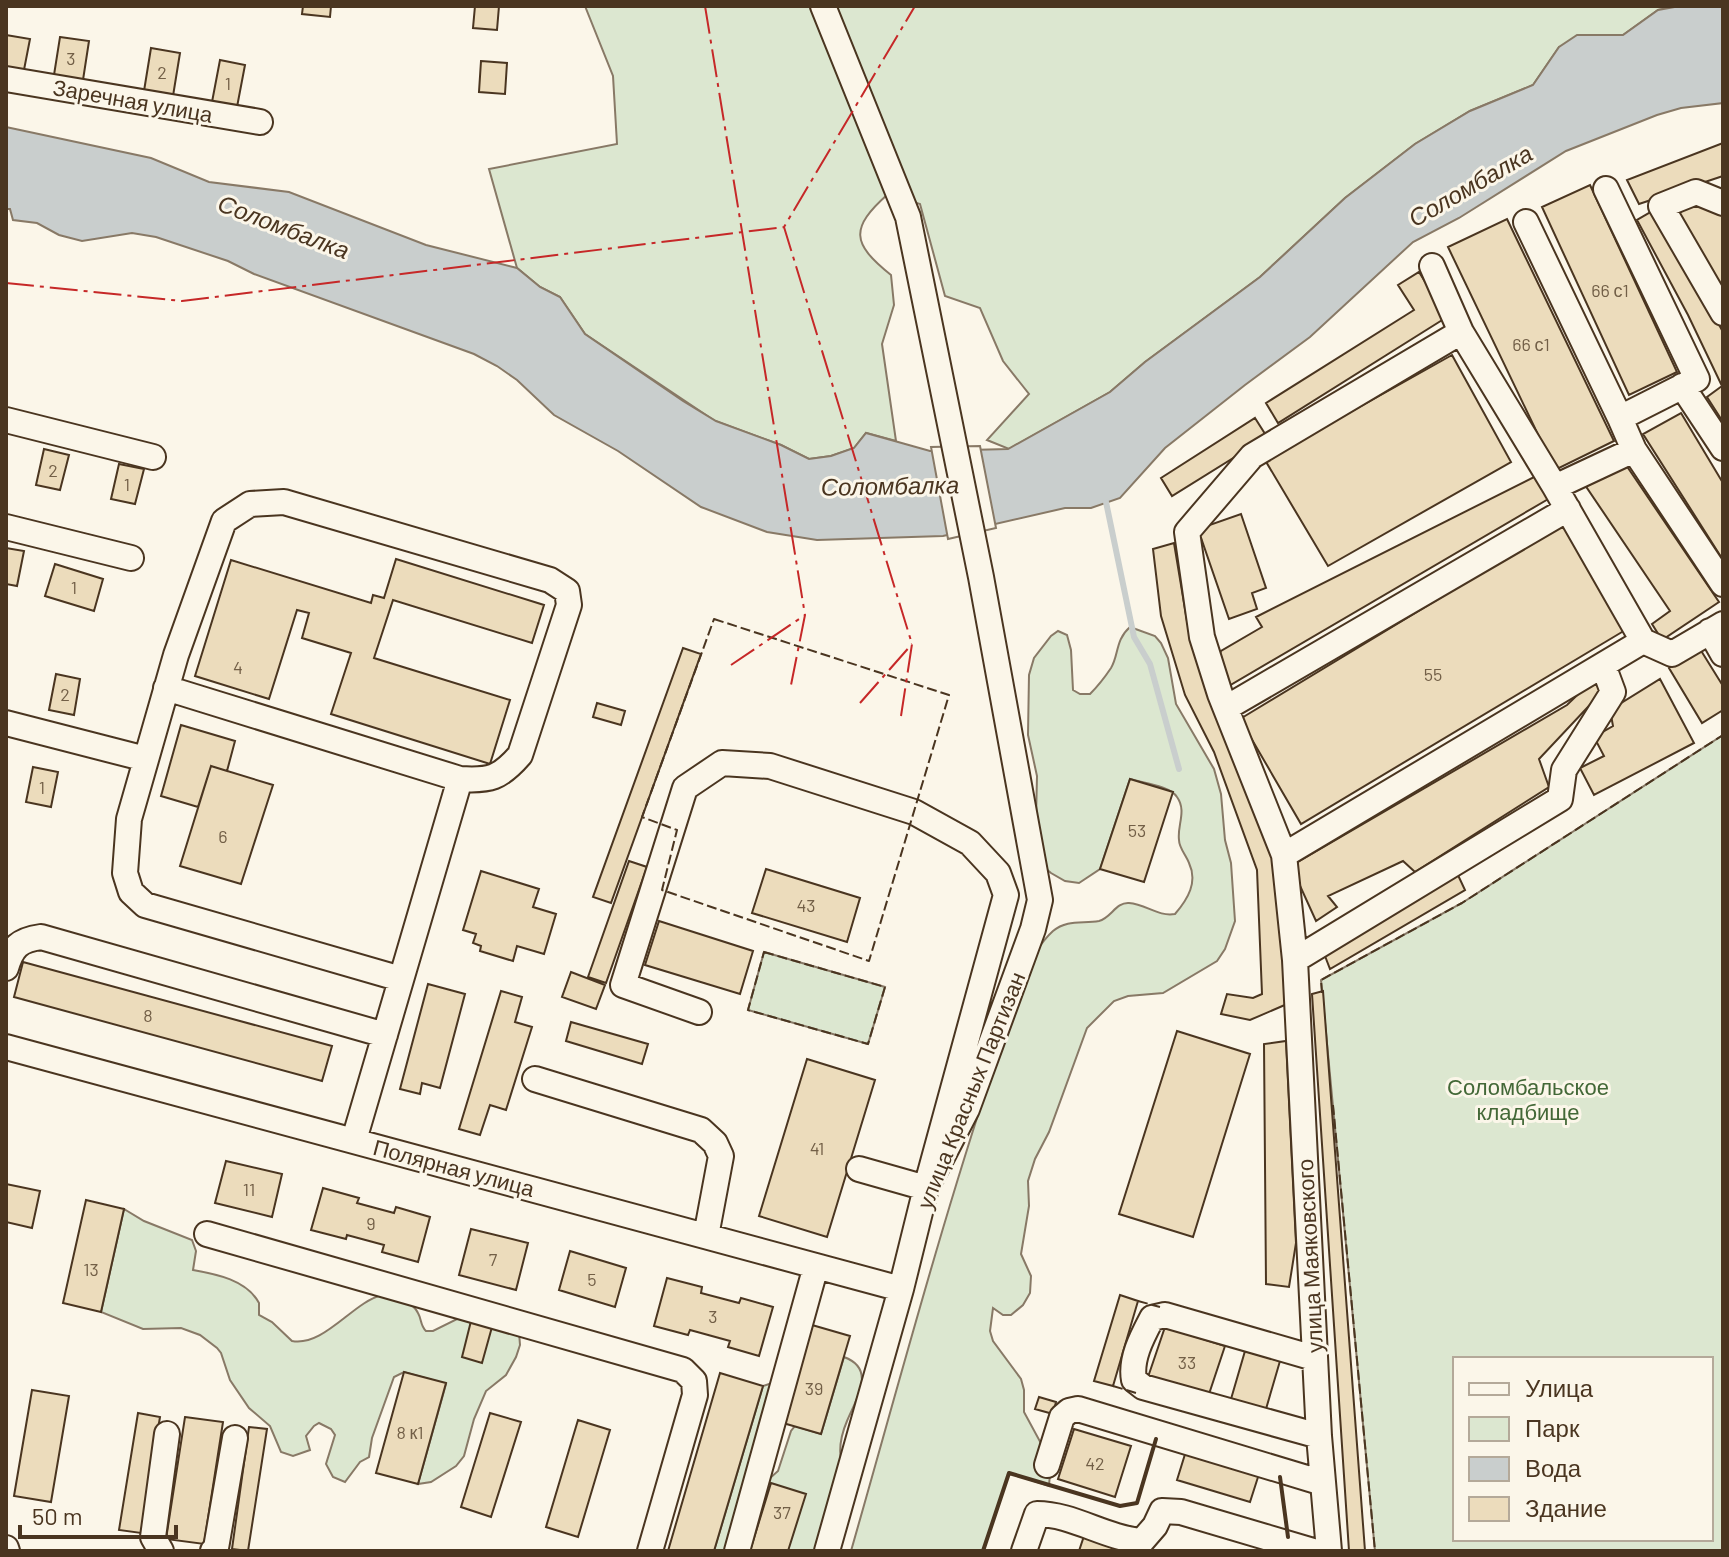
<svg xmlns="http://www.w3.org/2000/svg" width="1729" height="1557" font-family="Barlow,sans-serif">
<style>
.green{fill:#dce7d0;stroke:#887966;stroke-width:2;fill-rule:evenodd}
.water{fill:#c9cecd;stroke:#887966;stroke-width:2}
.pier{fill:#fbf6e9;stroke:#887966;stroke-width:2}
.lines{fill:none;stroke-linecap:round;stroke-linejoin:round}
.stream{stroke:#c9cecd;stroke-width:6}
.building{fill:#ecdcbc;stroke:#4a3520;stroke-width:2}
.minor-casing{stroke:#4a3520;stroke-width:28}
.minor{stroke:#fbf6e9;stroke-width:24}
.fence{stroke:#4a3520;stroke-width:2;stroke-dasharray:10 4;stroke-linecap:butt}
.wall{stroke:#4a3520;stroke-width:4}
.power{stroke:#c62828;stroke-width:2;stroke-dasharray:28 6 4 6;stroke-linecap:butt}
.labels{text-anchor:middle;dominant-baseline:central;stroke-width:6;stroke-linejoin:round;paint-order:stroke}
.number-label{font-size:18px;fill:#725f47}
.street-label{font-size:22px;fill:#4a3520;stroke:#fbf6e9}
.park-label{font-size:22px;fill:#436837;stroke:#fbf6e9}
.water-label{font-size:24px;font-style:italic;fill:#4a3520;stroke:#fbf6e9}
</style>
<rect width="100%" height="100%" fill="#fbf6e9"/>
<path class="green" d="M585,6H1680L1658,10L1623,35L1601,36L1559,47L1533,85L1470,111L1415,144L1345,198L1260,277L1145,362L1110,392L1009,449L987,440L1029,394L1003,361L980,308L945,296L920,204L888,194C850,228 851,243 891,275L894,305L882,344L896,441L866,433L854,448L831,456L809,459L781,445L715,421L585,334L560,297L540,287L517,268L489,169L617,144L613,76Z
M1130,627L1155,636L1161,643L1168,658L1176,704L1214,769L1221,794L1225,840L1231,863L1235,921L1225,949L1217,961L1163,993L1128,996L1114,1001L1087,1028L1049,1132L1035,1159L1028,1181L1029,1206L1021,1254L1031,1276L1030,1293L1023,1305L1011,1315H1003L993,1308L990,1331L993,1341L1021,1379L1024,1390V1412L1043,1447L1050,1473L1049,1486L1009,1473L983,1551H851C897,1390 940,1228 993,1069C1007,1028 1020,961 1053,931C1067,919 1083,924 1099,921C1111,918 1116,902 1129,903C1146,904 1158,917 1175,914C1188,899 1198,882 1189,863C1186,855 1179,848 1179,840C1177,825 1187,811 1177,797C1170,786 1143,783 1130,779L1100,869L1079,883L1065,881L1051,873L1045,868L1036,819L1037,776L1028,735L1029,675L1034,658L1051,636L1058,631L1067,635L1071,650L1073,690L1080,694H1090C1097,687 1105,677 1111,668C1119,655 1115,640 1130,627Z
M1723,735V1551H1375L1321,980L1462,903ZM1455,1359H1711V1539H1455Z
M764,952L885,987L868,1044L748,1010Z
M124,1209L144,1221L192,1240L196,1251L193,1270C216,1274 247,1280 259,1303V1315L272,1322L292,1341C324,1347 353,1302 382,1295C395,1298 412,1300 418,1313C422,1320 420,1325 426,1331H433L461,1317L519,1332L520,1345L516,1357L506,1375L486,1391L474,1419L464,1456L456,1466L431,1482L418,1484L446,1384L404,1372L394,1377L372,1438L369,1457L360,1462L345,1482L333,1477L326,1464L335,1435L331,1429L319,1423L314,1426L306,1436L310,1450L293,1456L281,1452L270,1426L249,1408L230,1380L221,1353L217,1348L200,1335L181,1328L143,1329L101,1312Z
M844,1357C877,1369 856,1399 847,1421C841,1435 838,1450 842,1465L818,1546L815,1551H742L769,1479L778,1471L791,1431L795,1426L821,1434Z
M772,1383L734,1551H714L763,1386Z"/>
<path class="water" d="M1680,6H1723V103L1681,108L1657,115L1566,151L1459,218L1413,242L1310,337L1245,385L1165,448L1120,498L1091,508H1065L943,536L817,540L767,532L701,507L618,451L554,415L517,380L497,366L474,354L254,274L228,261L156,237L132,233L82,241L59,235L37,223L13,220L10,209H6V127L151,158L209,182L289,192L426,245L517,268L540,287L560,297L585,334L683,401L716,421L781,445L809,459L831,456L854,448L866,433L930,451L1008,449L1110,392L1145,362L1260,277L1345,198L1415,144L1470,111L1533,85L1559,47L1577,35H1623L1658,10Z"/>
<path class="pier" d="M980,446L996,528L948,539L931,447Z"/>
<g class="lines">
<path class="stream" d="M1106,502L1134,637L1150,664L1179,769"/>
</g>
<path class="building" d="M303,6H331L330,17L302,14Z
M475,6H499L497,30L473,28Z
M6,35L30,39L23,75L6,71Z
M60,37L89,41L83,80L54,75Z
M151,48L180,53L173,96L144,91Z
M220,60L245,65L237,107L212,102Z
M481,61L507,63L505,94L479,92Z
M1723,143V176L1639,204L1627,180Z
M1590,185L1677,372L1629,395L1542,207Z
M1697,202L1723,216V292L1679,213Z
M1656,209L1723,332V422L1707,397L1722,386L1688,315L1637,220Z
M1507,219L1614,441L1555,470L1448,247Z
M1419,272L1447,317L1278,423L1266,403L1414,310L1398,285Z
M1452,355L1511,462L1328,566L1265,460Z
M1681,413L1723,483V560L1643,434Z
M1255,418L1267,437L1172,496L1161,478Z
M44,449L69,455L60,490L36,485Z
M1624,462L1719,602L1662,640L1652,624L1670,611L1585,485Z
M119,464L144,469L135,504L111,499Z
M1536,476L1550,498L1227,687L1217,661L1221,651L1262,627L1256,617Z
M1241,514L1266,588L1252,593L1257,609L1229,619L1198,529Z
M1567,521L1627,629L1301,824L1240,719Z
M1174,543L1187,621L1212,700L1275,864L1287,1004L1250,1020L1221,1014L1227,994L1253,998L1262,994L1257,870L1214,752L1185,695L1161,616L1153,549Z
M6,548L24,551L17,586L6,584Z
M396,559L544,605L532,643L393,600L374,658L510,700L490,764L331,714L351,653L302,638L309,613L297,610L269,699L195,676L231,560L371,603L373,595L384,598Z
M55,564L103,579L94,611L45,596Z
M683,648L701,654L611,903L593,897Z
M1700,649L1723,686V710L1702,723L1669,668Z
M56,674L80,679L74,715L49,710Z
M1596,677L1602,692L1539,759L1549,787L1415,872L1403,861L1328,896L1337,907L1316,921L1291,866L1567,705Z
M1660,679L1694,743L1594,795L1580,768L1604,756L1594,737L1613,726L1610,710Z
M597,703L625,711L621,725L593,717Z
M181,725L235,741L227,771L211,766L198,807L161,796Z
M211,766L273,785L241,884L180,866Z
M33,767L58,772L51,807L26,802Z
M1130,779L1173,792L1144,882L1100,869Z
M629,861L647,867L606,983L588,977Z
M766,869L860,898L847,942L752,913Z
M481,871L539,889L533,907L556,914L544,954L517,946L513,961L480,951L481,946L473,943L476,934L463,930Z
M1457,873L1465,890L1330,969L1325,956Z
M659,921L753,951L740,994L645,965Z
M23,962L332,1046L322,1081L14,997Z
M571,972L605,985L596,1009L562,997Z
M428,984L465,994L440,1088L422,1083L420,1094L400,1089Z
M501,991L522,997L515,1022L532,1027L506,1110L490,1105L480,1135L459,1129Z
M1323,991L1365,1551H1349L1312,994Z
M571,1022L648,1044L642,1064L566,1041Z
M1177,1031L1250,1054L1193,1237L1119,1214Z
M1286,1041L1296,1243L1289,1287L1266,1284L1264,1044Z
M807,1059L875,1080L827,1237L759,1216Z
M226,1161L282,1174L272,1217L215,1203Z
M6,1184L40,1191L32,1228L6,1222Z
M323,1188L359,1198L357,1203L394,1213L396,1207L430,1217L418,1262L382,1252L384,1245L347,1235L346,1239L311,1230Z
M86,1200L124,1209L101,1312L63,1303Z
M471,1229L528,1243L516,1290L459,1275Z
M570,1251L626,1268L615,1307L559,1290Z
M667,1278L702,1287L701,1293L739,1303L741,1298L773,1307L759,1356L728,1347L730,1341L690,1330L688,1335L654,1326Z
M1120,1295L1138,1301L1113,1386L1094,1381Z
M471,1321L492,1327L482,1363L462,1357Z
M812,1325L850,1336L821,1434L783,1423Z
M1165,1327L1225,1346L1208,1397L1148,1377Z
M1245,1351L1280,1361L1266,1409L1231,1399Z
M404,1372L446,1383L418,1484L376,1473Z
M720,1373L763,1386L714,1551H668Z
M32,1390L69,1396L51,1502L14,1496Z
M1039,1397L1056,1402L1053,1414L1035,1409Z
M138,1413L160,1417L141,1533L119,1530Z
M490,1413L521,1422L491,1517L461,1507Z
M185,1417L223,1422L204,1544L166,1539Z
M578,1420L610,1430L578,1537L546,1527Z
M249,1427L267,1429L248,1551L232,1549Z
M1074,1429L1131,1446L1115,1497L1058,1479Z
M1186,1451L1259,1474L1250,1502L1177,1480Z
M771,1483L806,1494L788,1551H750Z
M1084,1536L1113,1544L1111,1551H1079Z"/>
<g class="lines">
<defs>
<path id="minor" d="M823,6L908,217L981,577L1040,900L1033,929L967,1109L926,1188L901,1289L827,1551
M6,79L260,122
M1723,203L1696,192L1661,206L1723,313
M1526,222L1620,418
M1432,266L1461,332
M1682,386L1723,448
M6,420L153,457
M1634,450L1723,584
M6,527L131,558
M1710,631L1723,654
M1643,641L1672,654L1723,624
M166,688L460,779C490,781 500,778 520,755L569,605L567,591L550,580L284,502L250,504L224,521L176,655L129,819L125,873L131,892L145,905L401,979
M1226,708L1568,509
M6,723L146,759
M1284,855L1643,641L1555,487
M1295,960L1560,799L1564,770L1613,692L1603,665
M6,968C12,947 19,940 41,937L385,1035
M699,1012L623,985L685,788L722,763L770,766L914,812L970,843L998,873L1006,895L926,1188L859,1169
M6,1047L901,1289
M535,1079L701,1130L715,1143L721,1156L706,1236
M354,1140L460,779
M207,1234L683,1370L694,1381L695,1395L650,1551
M1314,1358L1165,1315L1152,1318C1142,1337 1130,1359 1134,1380L1143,1387L1319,1436
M1047,1465L1062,1417L1069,1411L1078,1409L1323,1483
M6,1548L7,1551
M161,1551L153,1537L167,1434
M213,1551L216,1548L235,1438
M737,1551L816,1266
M1024,1551L1037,1514C1073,1514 1105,1538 1142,1541L1155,1526L1162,1511L1181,1512L1313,1551
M1329,1551L1319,1436L1295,960L1284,855L1220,694L1202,637L1187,532L1252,456L1461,332L1555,487L1634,450L1620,418L1697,379L1606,189"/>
</defs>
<use href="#minor" class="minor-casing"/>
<use href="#minor" class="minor"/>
<path class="fence" d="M714,619L949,695L869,961L662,890L677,830L642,817Z
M764,952L885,987L868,1044L748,1010Z
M1322,993L1321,980L1462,903L1723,735
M1333,1105L1375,1551
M1138,1301L1160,1307
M1113,1386L1136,1393"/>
<path class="wall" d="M1280,1477L1288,1537
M983,1551L1009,1473L1120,1506L1137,1503L1156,1439"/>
<path class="power" d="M705,6L805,615L791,685
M6,283L182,301L784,227
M731,665L805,615
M860,703L912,644
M901,716L912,644L784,227L915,6"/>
</g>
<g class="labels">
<g class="number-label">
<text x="71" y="58">3</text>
<text x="162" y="72">2</text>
<text x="228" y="83">1</text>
<text x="1610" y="290">66 с1</text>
<text x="1531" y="344">66 с1</text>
<text x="53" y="470">2</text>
<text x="127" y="484">1</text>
<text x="74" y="587">1</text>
<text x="238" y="667">4</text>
<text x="1433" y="674">55</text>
<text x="65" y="694">2</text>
<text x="42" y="787">1</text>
<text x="1137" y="830">53</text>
<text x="223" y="836">6</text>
<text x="806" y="905">43</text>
<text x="148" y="1015">8</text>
<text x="817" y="1148">41</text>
<text x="249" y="1189">11</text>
<text x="371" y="1223">9</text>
<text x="493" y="1259">7</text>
<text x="91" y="1269">13</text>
<text x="592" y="1279">5</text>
<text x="713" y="1316">3</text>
<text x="1187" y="1362">33</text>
<text x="814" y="1388">39</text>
<text x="410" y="1432">8 к1</text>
<text x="1095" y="1463">42</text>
<text x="782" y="1512">37</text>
</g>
<g class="street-label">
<text transform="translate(133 100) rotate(10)">Заречная улица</text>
<text transform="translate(970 1090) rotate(-68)">улица Красных Партизан</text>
<text transform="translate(454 1167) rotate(15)">Полярная улица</text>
<text transform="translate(1309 1256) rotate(-93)">улица Маяковского</text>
</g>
<g class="park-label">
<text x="1528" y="1086">Соломбальское<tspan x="1528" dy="25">кладбище</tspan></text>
</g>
<g class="water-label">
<text transform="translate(1470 185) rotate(-30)">Соломбалка</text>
<text transform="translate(284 226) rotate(21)">Соломбалка</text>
<text transform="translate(890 485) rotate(-1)">Соломбалка</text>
</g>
</g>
<rect width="1729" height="1557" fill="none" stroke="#4a3520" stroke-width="16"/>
<rect x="1453" y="1357" width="260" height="184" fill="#fbf6e9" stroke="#b4a999" stroke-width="2"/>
<rect x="1469" y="1383" width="40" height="12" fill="#fbf6e9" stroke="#b4a999" stroke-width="2"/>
<text x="1525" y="1397" font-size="24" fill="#4a3520">Улица</text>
<rect x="1469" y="1417" width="40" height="24" fill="#dce7d0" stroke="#b4a999" stroke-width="2"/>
<text x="1525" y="1437" font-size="24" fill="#4a3520">Парк</text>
<rect x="1469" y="1457" width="40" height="24" fill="#c9cecd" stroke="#b4a999" stroke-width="2"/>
<text x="1525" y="1477" font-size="24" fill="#4a3520">Вода</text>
<rect x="1469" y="1497" width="40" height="24" fill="#ecdcbc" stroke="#b4a999" stroke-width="2"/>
<text x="1525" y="1517" font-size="24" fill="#4a3520">Здание</text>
<path d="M20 1525v12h156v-12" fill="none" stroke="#4a3520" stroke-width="4"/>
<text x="32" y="1525" font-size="24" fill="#4a3520" stroke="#fbf6e9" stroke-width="6" paint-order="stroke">50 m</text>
</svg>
